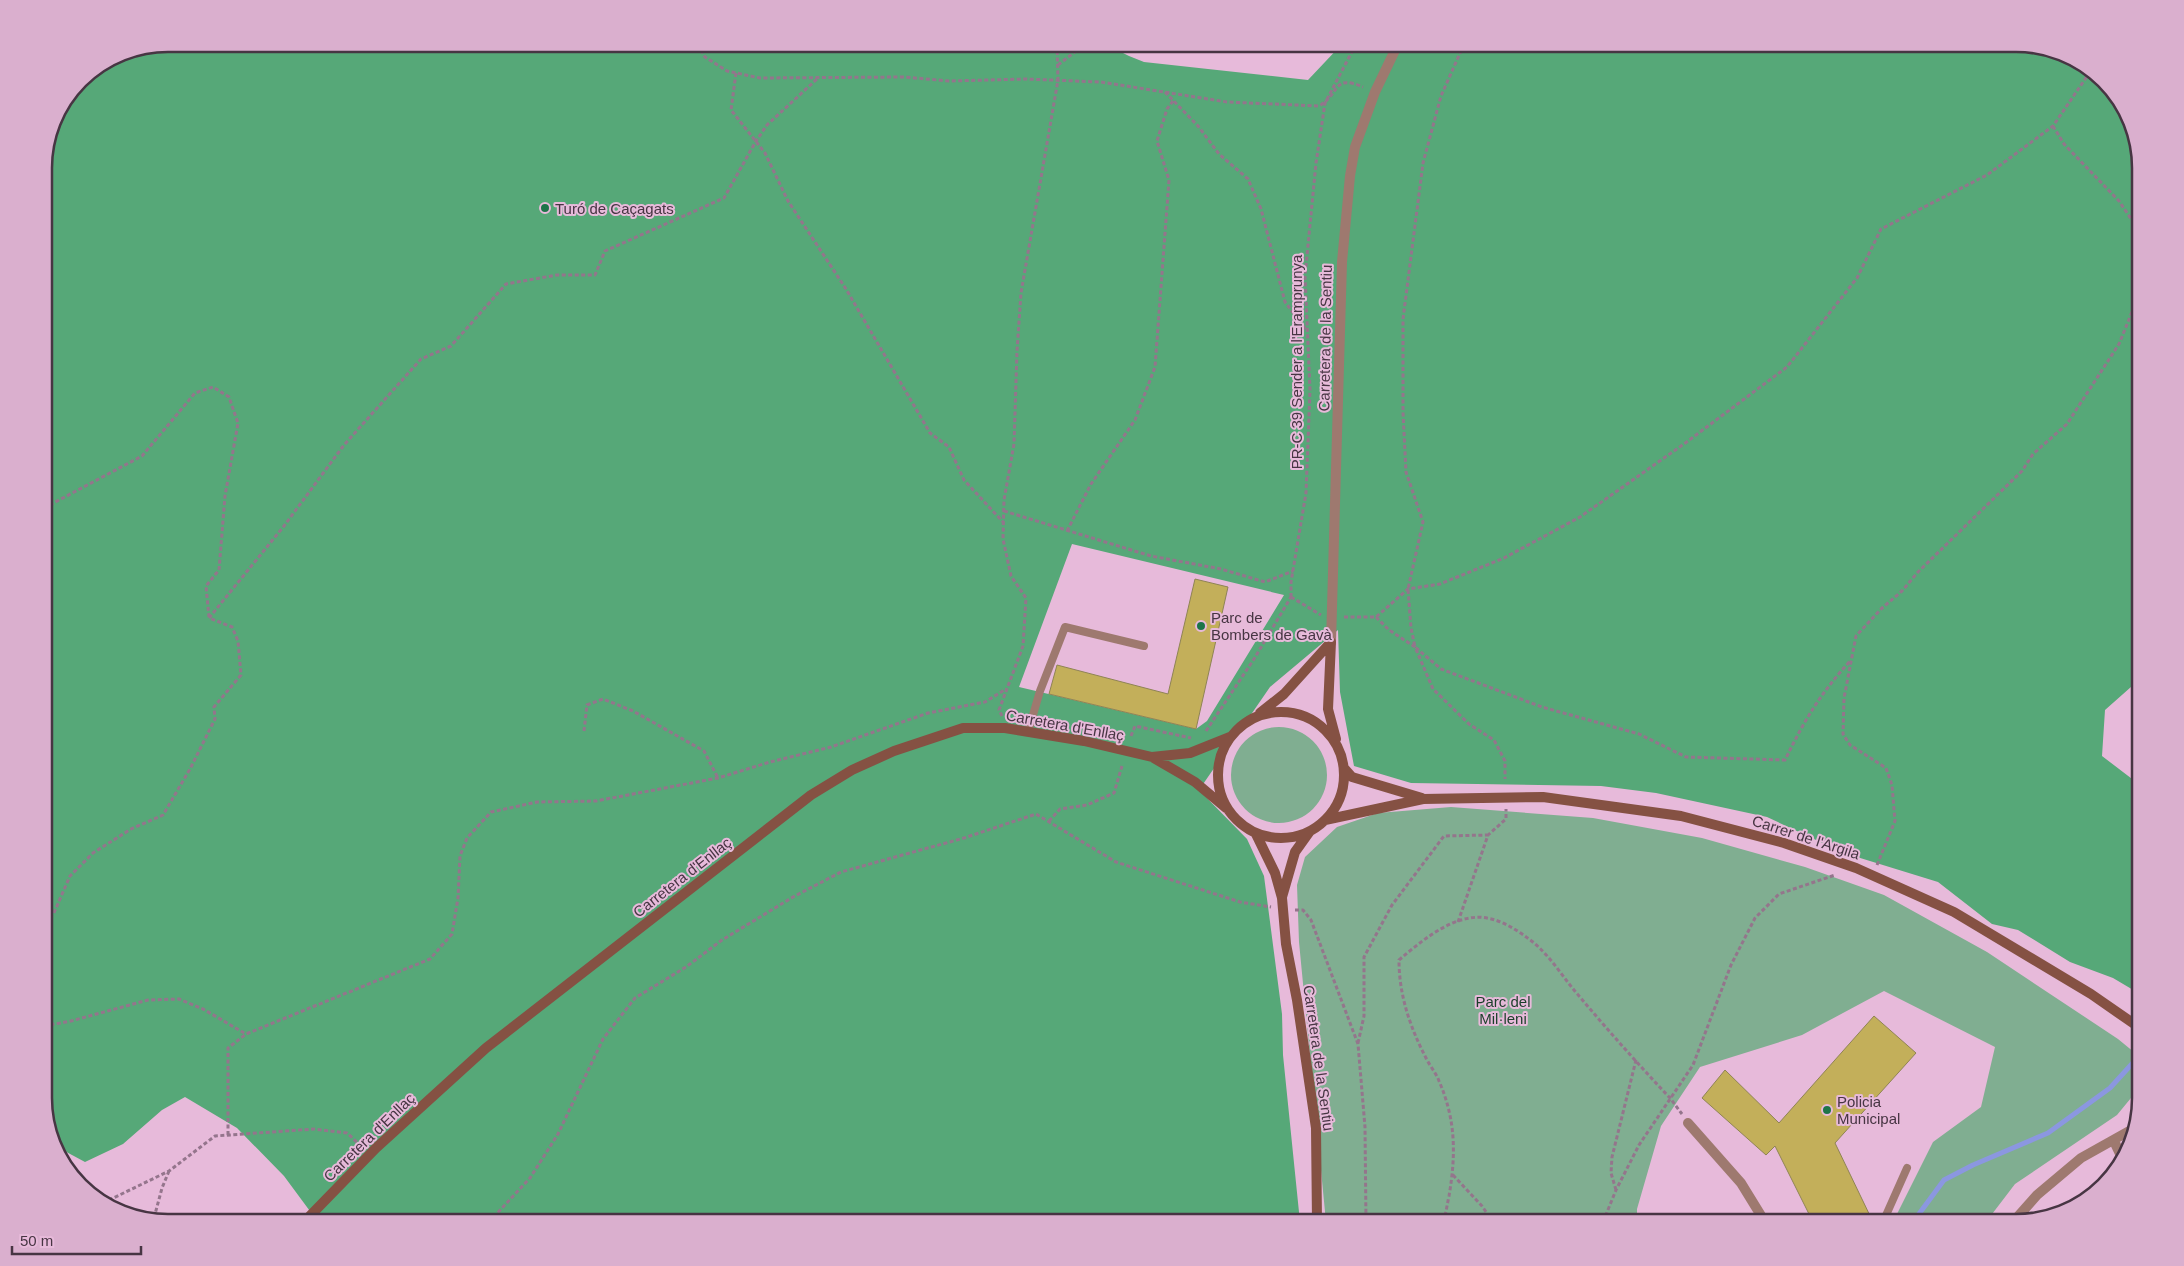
<svg xmlns="http://www.w3.org/2000/svg" width="2184" height="1266" font-family="Helvetica,sans-serif">
<style>
.green{fill:#80ae91}
.forest{fill:#56a878;fill-rule:evenodd}
.lines{fill:none;stroke-linecap:round;stroke-linejoin:round}
.stream{stroke:#8b97e0;stroke-width:5}
.building{fill:#c3af5a;stroke:#8f8455}
.path{stroke:#94758c;stroke-width:3;stroke-dasharray:4 2.5;stroke-linecap:butt}
.lane{stroke:#9e796f;stroke-width:8}
.street{stroke:#9e796f;stroke-width:10}
.secondary{stroke:#855143;stroke-width:10}
.poi-dot{fill:#1d7549;stroke:#e7bada;stroke-width:2}
.labels{text-anchor:middle;dominant-baseline:central;stroke-width:4;stroke-linejoin:round;paint-order:stroke}
.poi-label{font-size:15px;fill:#473543;stroke:#e7bada;text-anchor:start}
.street-label{font-size:15px;fill:#473543;stroke:#e7bada}
.park-label{font-size:15px;fill:#1b3f2a;stroke:#e7bada}
.rim{fill:none;stroke:#473543;stroke-width:2.5}
</style>
<rect width="100%" height="100%" fill="#e7bada"/>
<path class="green" d="M1231 775a48 48 0 1 1 96 0a48 48 0 1 1-96 0Z
M1451,807L1593,818L1702,838L1805,867L1884,895L1987,952L2118,1039L2140,1057V1087L2117,1115L2015,1184L1986,1222H1893L1933,1142L1981,1107L1995,1047L1884,991L1802,1035L1700,1067L1661,1126L1637,1209V1222H1326L1299,942L1297,885L1305,857L1337,827L1378,813Z"/>
<path class="forest" d="M169,44H1105L1129,56L1144,62L1308,80L1342,44H2015L2078,60L2119,99L2140,161V679L2105,710L2102,756L2140,785V994L2113,978L2070,962L2018,930L1992,924L1938,882L1844,853L1767,817L1656,793L1601,786L1411,783L1354,766L1340,692L1338,630L1270,687L1199,790L1247,839L1264,876L1282,1014L1283,1055L1300,1222H318L284,1176L237,1128L185,1097L162,1110L123,1144L85,1162L59,1148L44,1105V161L57,114L81,80L121,53ZM1072,544L1284,595L1207,721L1196,729L1019,687Z"/>
<g class="lines">
<path class="stream" d="M1913,1222L1944,1180L1973,1165L2048,1133L2110,1088L2140,1055"/>
</g>
<path class="building" d="M1195,579L1228,587L1196,729L1049,694L1057,665L1168,694Z
M1874,1016L1916,1053L1835,1143L1873,1222H1813L1775,1146L1766,1155L1702,1098L1725,1070L1779,1123Z"/>
<g class="lines">
<path class="path" d="M698,44L705,57L727,71L760,78L904,77L949,81L1026,79L1101,82L1227,102L1319,106C1341,93 1332,74 1363,87
M1464,44L1441,96L1423,163L1403,319V412L1406,472L1423,522L1408,589L1411,628L1415,647L1441,669L1542,707L1639,734L1686,757L1785,760C1805,719 1820,694 1851,660
M1058,65L1085,44
M736,73L731,110L765,153L788,201L846,289L930,433L949,447L964,480L1004,523
M1165,92L1198,126L1219,154L1248,179L1261,209L1285,302L1307,331
M2053,126L2064,144L2119,201L2140,232
M44,508L142,456L195,393L213,387L229,397L238,423L225,496L219,570L206,586L209,617
M1004,511L1151,556L1221,569L1265,582L1293,571
M1067,531L1091,484L1135,420L1155,367L1169,180L1157,141L1167,109L1173,101
M1291,597L1321,615
M1291,597V582L1306,493L1310,390L1305,276L1316,163L1325,103L1356,44
M1344,617H1376L1408,589L1440,584L1504,558L1580,517L1684,444L1787,367L1857,278L1881,229L1987,175L2053,126L2090,72
M1376,617L1389,630L1415,647L1433,689L1469,724L1494,740L1505,761V779
M209,618L284,526L344,445L421,359L451,346L506,284L557,275H595L605,251L724,198L756,141L767,125L818,78
M1002,716L999,710L1023,646L1026,598L1011,576L1003,539L1004,500L1014,444L1017,351L1021,293L1058,80L1057,44
M584,731L587,705L603,699L633,711L704,751L718,778
M1206,731L1254,659L1291,597
M1131,736L1135,726L1191,738
M2140,759L2138,772L2140,774
M1049,821L1060,809L1087,805L1114,793L1122,766
M1877,865L1895,821L1892,785L1886,768L1850,745L1843,734L1844,698L1856,636L1881,609L1902,591L1918,572L2022,471L2033,454L2067,424L2119,344L2134,307L2140,281
M1295,910H1303L1311,920L1358,1044L1365,1127L1366,1222
M44,921L53,915L70,876L93,853L131,829L163,815L190,769L215,719L214,707L241,675L238,641L232,627L209,618
M1458,922L1488,835L1506,819V809
M44,1026L71,1021L148,1000L179,999L203,1009L246,1034
M1358,1043L1364,1016V957L1392,905L1444,836L1488,835
M228,1135V1048L246,1034L430,959L452,934L458,898L460,856L467,838L491,812L537,802L596,801L718,778L770,762L831,747L928,713L985,702L1006,689
M1453,1175L1482,1206L1493,1222
M1616,1190L1611,1173L1612,1157L1636,1060
M103,1203L169,1171L215,1136L314,1129L347,1133L360,1145
M154,1218L162,1188L169,1171
M489,1222L530,1178L558,1134L603,1039L635,998L686,967L722,940L793,897L841,872L964,838L1036,814L1116,862L1240,902L1271,907
M1443,1222C1446,1214 1447,1205 1449,1196C1456,1155 1456,1120 1439,1081C1436,1073 1430,1066 1426,1058C1410,1027 1399,995 1399,960C1419,943 1444,922 1470,918C1492,914 1513,927 1529,939C1548,953 1560,973 1574,990C1605,1027 1637,1063 1670,1098L1682,1114
M1603,1222L1616,1190L1639,1145L1693,1065L1731,965L1755,918L1779,894L1835,875"/>
<path class="lane" d="M1028,732L1040,691L1065,627L1144,646
M1883,1222L1907,1168"/>
<path class="street" d="M1331,642L1342,262L1350,176L1355,147L1375,92L1398,44
M1688,1123L1741,1183L1765,1222
M2114,1141L2123,1160
M2013,1222L2037,1195L2081,1158L2131,1130"/>
<path class="secondary" d="M1331,642L1328,709L1336,739
M1218 775a63 63 0 1 1 126 0a63 63 0 1 1-126 0Z
M1260,713L1284,694L1331,642
M1152,757L1190,753L1230,737
M1344,768L1352,777L1422,798
M1325,820L1423,799L1543,797L1681,816L1784,843L1856,868L1954,912L2091,994L2140,1028
M1256,834L1275,873L1282,898L1286,944L1297,1000L1316,1128L1317,1222
M1282,897L1295,852L1310,831
M304,1222L376,1148L486,1048L811,795L852,770L894,751L963,728H1005L1084,741L1152,757L1195,782L1226,808"/>
</g>
<g class="poi-dot">
<circle cx="545" cy="208" r="5"/>
<circle cx="1201" cy="626" r="5"/>
<circle cx="1827" cy="1110" r="5"/>
</g>
<g class="labels">
<g class="poi-label">
<text x="555" y="208">Turó de Caçagats</text>
<text x="1211" y="617">Parc de<tspan x="1211" dy="17">Bombers de Gavà</tspan></text>
<text x="1837" y="1101">Policia<tspan x="1837" dy="17">Municipal</tspan></text>
</g>
<g class="street-label">
<text transform="translate(1325 338) rotate(-89)">Carretera de la Sentiu</text>
<text transform="translate(1296 362) rotate(-90)">PR-C 39 Sender a l'Eramprunya</text>
<text transform="translate(1065 725) rotate(10)">Carretera d'Enllaç</text>
<text transform="translate(1806 837) rotate(18)">Carrer de l'Argila</text>
<text transform="translate(682 877) rotate(-38)">Carretera d'Enllaç</text>
<text transform="translate(1319 1058) rotate(82)">Carretera de la Sentiu</text>
<text transform="translate(369 1137) rotate(-44)">Carretera d'Enllaç</text>
</g>
<g class="park-label">
<text x="1503" y="1001">Parc del<tspan x="1503" dy="17">Mil·leni</tspan></text>
</g>
</g>
<path d="M0 0H2184V1266H0ZM168 52H2016A116 116 0 0 1 2132 168V1098A116 116 0 0 1 2016 1214H168A116 116 0 0 1 52 1098V168A116 116 0 0 1 168 52Z" fill="#daafce" fill-rule="evenodd"/>
<path class="rim" d="M168 52H2016A116 116 0 0 1 2132 168V1098A116 116 0 0 1 2016 1214H168A116 116 0 0 1 52 1098V168A116 116 0 0 1 168 52Z"/>
<path d="M12 1246v8h129v-8" fill="none" stroke="#473543" stroke-width="2.5"/>
<text x="20" y="1246" font-size="15" fill="#473543" stroke="#e7bada" stroke-width="4" paint-order="stroke">50 m</text>
</svg>
